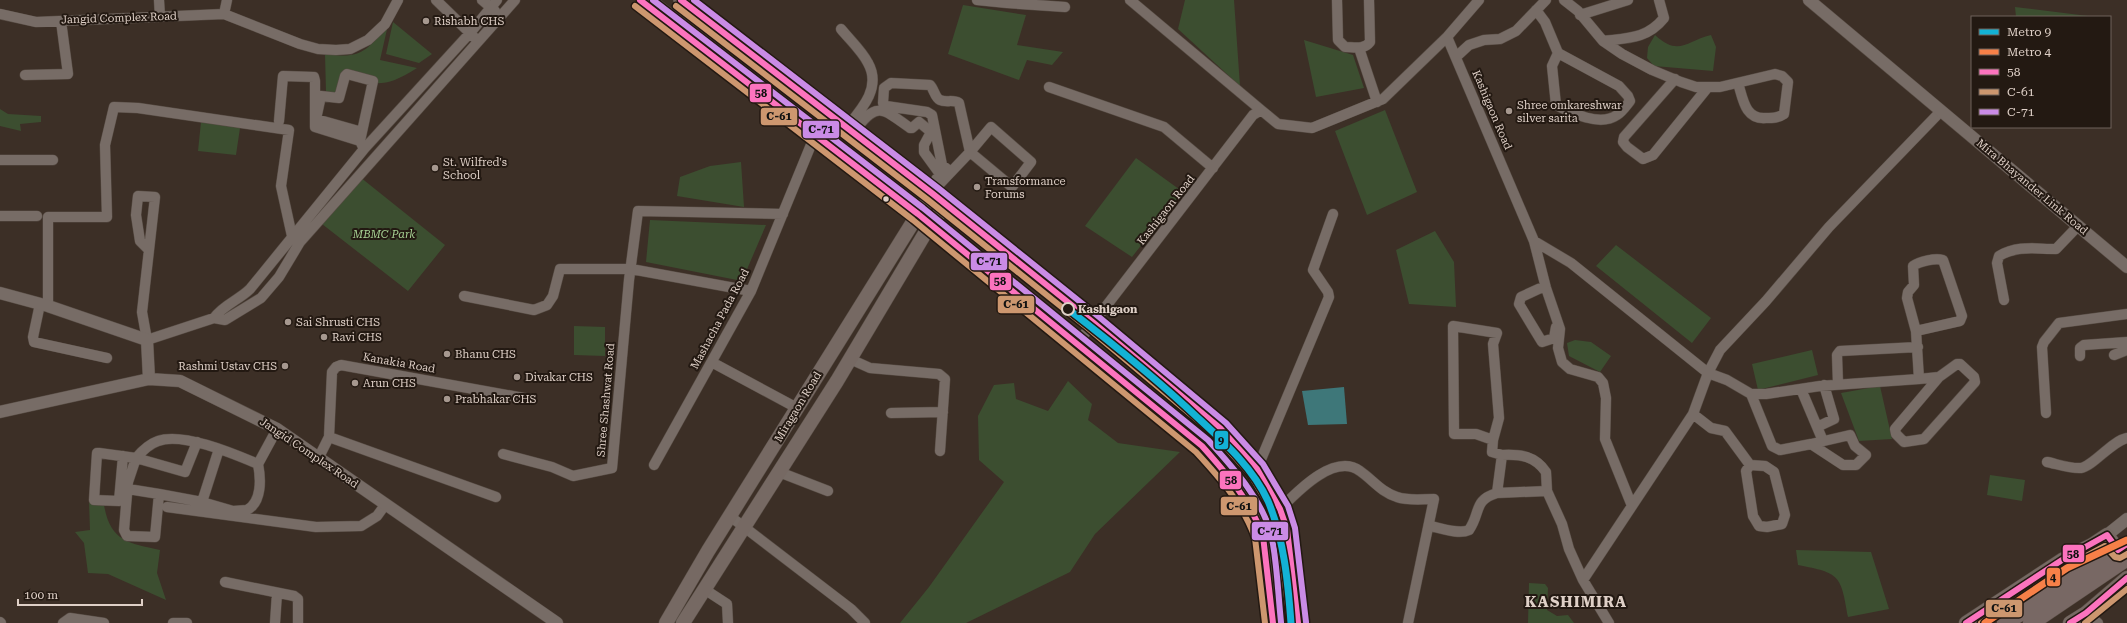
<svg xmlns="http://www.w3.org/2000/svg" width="2127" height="623" font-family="'Roboto Serif',serif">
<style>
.green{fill:#3c4e30}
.water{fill:#3e7779}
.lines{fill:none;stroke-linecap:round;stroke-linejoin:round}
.minor-casing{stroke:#574c44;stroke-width:11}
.tertiary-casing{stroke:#574c44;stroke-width:13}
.secondary-casing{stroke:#574c44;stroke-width:15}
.primary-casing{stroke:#574c44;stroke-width:16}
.trunk-casing{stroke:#574c44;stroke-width:17}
.minor{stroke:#776c66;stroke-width:10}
.tertiary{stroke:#776c66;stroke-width:12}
.secondary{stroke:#766963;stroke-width:14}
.primary{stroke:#736560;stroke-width:15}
.trunk{stroke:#786864;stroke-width:16}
.primary-bridge-casing{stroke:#574c44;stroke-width:16;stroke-linecap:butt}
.primary-bridge{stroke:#736560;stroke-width:15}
.bus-1-casing{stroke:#231912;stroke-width:9}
.bus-2-casing{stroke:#231912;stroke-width:9}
.bus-3-casing{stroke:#231912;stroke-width:9}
.bus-1{stroke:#fc73be;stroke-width:6}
.bus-2{stroke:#cd976f;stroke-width:6}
.bus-3{stroke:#ca8be6;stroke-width:6}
.metro-1-casing{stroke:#231912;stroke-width:10}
.metro-2-casing{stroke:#231912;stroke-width:10}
.metro-1{stroke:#13b2d5;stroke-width:7}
.metro-2{stroke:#f78048;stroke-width:7}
.poi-dot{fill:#a6988f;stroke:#231912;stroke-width:1.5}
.bus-dot{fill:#dfd0c7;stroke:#231912;stroke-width:1.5}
.stop-dot{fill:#231912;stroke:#dfd0c7;stroke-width:2}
.labels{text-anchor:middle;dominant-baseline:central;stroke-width:4;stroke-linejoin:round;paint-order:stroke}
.street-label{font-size:11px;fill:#dfd0c7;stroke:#231912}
.poi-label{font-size:11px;fill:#dfd0c7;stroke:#231912;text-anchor:start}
.park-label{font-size:11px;font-style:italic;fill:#a7d294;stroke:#231912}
.stop-label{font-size:11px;font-weight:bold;fill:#dfd0c7;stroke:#231912;text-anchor:start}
.district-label{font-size:15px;font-weight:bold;letter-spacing:1px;fill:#dfd0c7;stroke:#231912}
.line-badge{stroke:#231912;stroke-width:1.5}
.pale-badge-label{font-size:11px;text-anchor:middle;font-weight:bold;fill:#111}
</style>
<rect width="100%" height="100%" fill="#3c2f26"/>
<path class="green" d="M1185,0H1234L1240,86L1178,29Z
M963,5L1026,15L1017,45L1063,52L1052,65L1027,60L1019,80L948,54Z
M2015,7L2088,16V17H2016Z
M393,22L432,54L419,63L386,54Z
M388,25L380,60L417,68C385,88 379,85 343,78L338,96L326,92L325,54C362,59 365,52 388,25Z
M1655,35C1679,57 1686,41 1711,35L1716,47L1713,71L1654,66L1647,58L1648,47Z
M1304,40L1353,55L1364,88L1316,97Z
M0,109L8,114L41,116V122L20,124L21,131L0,126Z
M1385,110L1417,192L1367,215L1335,131Z
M201,122L240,128L236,155L198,151Z
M1136,158L1183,192L1132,257L1085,226Z
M741,162L744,207L677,196L680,177L710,166Z
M360,177L445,245L408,291L322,224Z
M650,220L766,225L742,281L646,262Z
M1435,231L1454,262L1456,307L1409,304L1396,250Z
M1616,245L1711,318L1692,343L1596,266Z
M574,326L605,327V356L574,355Z
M1575,340L1591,342L1611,356L1600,372L1569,356L1567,343Z
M1812,350L1818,375L1758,390L1752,364Z
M1068,381L1092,404L1088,420L1118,443L1180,452L1095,534L1070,572L966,623H900L929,587L1004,482L979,460L978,416L994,385L1014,383L1016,399L1048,411Z
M1880,386L1892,439L1859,441L1841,393Z
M1990,475L2025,480L2022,501L1987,495Z
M89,501L104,505C110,541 128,543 160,550L157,573L166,600L108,574L88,573L84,543L75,532L90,530Z
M1796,550L1871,552L1889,609L1848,617C1841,575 1840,573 1798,565Z
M1529,583L1545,584L1548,588L1547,610L1557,616L1568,615L1574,623H1528Z"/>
<path class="water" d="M1344,387L1347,424L1308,425L1302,391Z"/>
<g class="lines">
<defs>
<path id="minor" d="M159,0L160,17
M436,0L475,38
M482,0L495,11
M497,0L470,33L364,149L250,289C239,300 223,305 214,318L225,320L261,298L279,277L300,242L515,0
M977,0L1007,3V0
M1130,0L1261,110
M1337,0L1338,40L1345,47C1354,47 1364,50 1370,42L1369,0
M1564,0L1578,11L1603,41L1622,54L1652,70L1681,82L1696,87H1720L1775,74L1782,76L1788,82L1784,114C1778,118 1773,118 1766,118C1745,120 1743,99 1738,83
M1007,3L1065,7
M1536,10L1545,22L1558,53L1619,86L1628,96L1630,101C1626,106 1622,112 1617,115C1600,127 1572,113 1556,105L1552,66L1558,53
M0,14L36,22L224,14L300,44L318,49L336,50L350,49L368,40L385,24L398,0
M224,14L227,0
M1580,15L1628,0
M841,29C850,40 862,51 868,63C882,88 861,110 846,128
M1447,37L1534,241L1546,288L1560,329L1558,348L1562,362L1570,369L1598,377L1603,383L1606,398L1605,439L1632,506L1583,580L1609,623
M1603,41C1628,38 1647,39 1664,18L1659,0
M1359,48L1377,102
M1456,57L1469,45L1484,40L1500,39L1516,31L1546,0
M25,75L68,74L61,21
M1675,79L1624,137L1623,142L1627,147L1643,159L1653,155L1708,87
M1049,87L1164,127L1213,168
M279,121L283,76L314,77L315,81V127L360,141L363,147
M853,133C876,102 880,106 910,128H912L919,122L931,132L924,145V152L940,174L932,185
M360,141L373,81L347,74L345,76L339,98L321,96L316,119L362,132
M0,160H53
M951,172L942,165L932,115L927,112L886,106L883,103L884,88L891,83L930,85C934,89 935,98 940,100C946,103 953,99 959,103L970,152
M931,193L970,152L1012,187L1031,162L991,127L970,152
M0,216H37
M1534,241L1571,263L1708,373L1720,350L1766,301L1829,227L1941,111
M149,250L140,241L136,215L138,196L155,197L142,312L147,340L214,318
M1545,286L1521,297L1519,304L1542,342L1554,338L1556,327
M464,296L534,310L547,305L553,296L560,269H631L751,291
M2004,300L1997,263L1999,256C2018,245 2035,249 2056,249L2078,226
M40,304L33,337L34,342L107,358
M48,306V217H107L105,145L114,107L138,108L289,130L281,186L290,227L292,236L295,238
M1077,344L1253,115L1261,110L1278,124L1312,128L1383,99L1447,37L1479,0
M2114,355L2127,350
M2080,356V348L2084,345L2127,342
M850,359L870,368L939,374L945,379L940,451
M717,365L797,408
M1919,379L1939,377L1957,364H1960L1974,377L1975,382L1924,439L1904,442L1896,434L1895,429L1939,377
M1838,384L1837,355L1840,351L1918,347
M1801,389L1823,441
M1751,394L1772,446L1780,450L1811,444L1843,465H1856L1866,455L1855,446L1850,435L1811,444
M891,413L943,412
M2046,413L2042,347L2044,342L2059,323L2127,314
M1693,414L1711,428L1725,431L1750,465L1765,466L1774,472L1785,515L1782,524L1767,527L1759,526L1753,516L1746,471L1750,465
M1817,427L1834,419L1824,385
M329,437L496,497
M1493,440L1499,418L1493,344L1497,333L1453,326L1454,434H1476L1493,440L1492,452L1502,455
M197,442L185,472L136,458L128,482L124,530L127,536L155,537L159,494L202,502L233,511L247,510C262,502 261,479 258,464
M503,454L552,467L573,476L612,468L629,280L638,211L783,214
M123,456L119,501L94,500L97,453H99L136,458C142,451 149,444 158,441C183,432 234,454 258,464L277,429
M319,457L329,437L332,372L336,367L341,365L529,399
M2047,462C2057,464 2071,469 2081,468C2093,466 2112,441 2127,438
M654,465L751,291L815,135
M1257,469L1329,297L1328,292L1313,270L1333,214
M779,472L828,491
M128,489L159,494
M1497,493L1547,491
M202,502L219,449
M1632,506L1693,414L1708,373L1727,380L1751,394H1766L1820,386L1919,379L1916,331L1907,298L1908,292L1914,285L1913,266C1920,261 1935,258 1943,260L1962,316L1960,321L1916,331
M167,507L316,527L361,526L377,516L385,505
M1280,509C1296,493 1334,452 1360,471C1373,480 1381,492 1397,497C1408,501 1422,499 1434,499L1408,623
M731,517L851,609L865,623
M1430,526C1441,528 1459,535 1469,530C1481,513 1473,500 1497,493L1502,455C1521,454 1535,456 1546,472L1547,491L1562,524L1569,549L1583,580
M225,582L294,596L298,599V623
M704,589L727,604L728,623
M2086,613L2098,623
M0,622L1,623
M63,623L70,618L104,623
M173,623H187
M275,623L277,593"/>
<path id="tertiary" d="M1809,0L2127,267
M0,293L48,306L147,340L149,379L180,381L277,429L557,623
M0,412L149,379
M2107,535L2127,519"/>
<path id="secondary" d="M666,623L708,551L918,214L933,194
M683,623L837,381L930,225L946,205
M1966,623L2062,560L2092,545L2107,535L2118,550
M2070,623L2086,613L2127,578"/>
<path id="primary" d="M681,0L933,194L1094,323L1220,428L1257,469L1280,509L1287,529L1298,623
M843,156L918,214L1202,446C1226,473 1253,501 1263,536L1273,623"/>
<path id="trunk" d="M2005,623L2127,544
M2031,623L2127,558"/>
</defs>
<use href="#minor" class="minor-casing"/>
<use href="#tertiary" class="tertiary-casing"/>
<use href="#secondary" class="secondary-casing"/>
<use href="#primary" class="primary-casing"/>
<use href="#trunk" class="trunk-casing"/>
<use href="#minor" class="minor"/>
<use href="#tertiary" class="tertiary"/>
<use href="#secondary" class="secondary"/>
<use href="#primary" class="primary"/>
<use href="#trunk" class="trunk"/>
<defs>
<path id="primary-bridge" d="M648,0L857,162"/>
</defs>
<use href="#primary-bridge" class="primary-bridge-casing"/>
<use href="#primary-bridge" class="primary-bridge"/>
<defs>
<path id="bus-1" d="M640,0L918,214L1202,446C1227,474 1250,500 1263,536L1273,623
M681,0L933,194L1094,323L1220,428L1257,469L1280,509L1287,529L1298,623
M1966,623L2062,560L2107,535L2118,550L2127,544
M2070,623L2086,613L2127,578"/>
<path id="bus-2" d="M635,6L913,220L1196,452C1220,478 1243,504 1255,538L1265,623
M676,6L928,200L1089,329L1214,434L1250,474L1273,512L1279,531L1290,623
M1981,623L2066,567L2105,546L2115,557L2120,558L2127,554
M2085,623L2127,589"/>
<path id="bus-3" d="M653,0L923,208L1208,440C1232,467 1261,497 1271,534C1277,559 1278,595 1281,622
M694,0L938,188L1099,317L1226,423L1263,464L1288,506L1295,528L1306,622"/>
</defs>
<use href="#bus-1" class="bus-1-casing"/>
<use href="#bus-2" class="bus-2-casing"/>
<use href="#bus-3" class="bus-3-casing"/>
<use href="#bus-1" class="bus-1"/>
<use href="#bus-2" class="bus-2"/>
<use href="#bus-3" class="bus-3"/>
<defs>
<path id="metro-1" d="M1068,309C1113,344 1157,379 1198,418C1224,442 1253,468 1268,501C1284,539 1288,582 1291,623"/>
<path id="metro-2" d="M1985,623L2067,568L2127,540"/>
</defs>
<use href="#metro-1" class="metro-1-casing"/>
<use href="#metro-2" class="metro-2-casing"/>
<use href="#metro-1" class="metro-1"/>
<use href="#metro-2" class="metro-2"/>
</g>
<g class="poi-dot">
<circle cx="426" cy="21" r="4"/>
<circle cx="1509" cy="111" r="4"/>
<circle cx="435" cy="168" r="4"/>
<circle cx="977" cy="187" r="4"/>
<circle cx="288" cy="322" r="4"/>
<circle cx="324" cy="337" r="4"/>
<circle cx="447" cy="354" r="4"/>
<circle cx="285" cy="366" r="4"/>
<circle cx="517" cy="377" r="4"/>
<circle cx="355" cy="383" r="4"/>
<circle cx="447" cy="399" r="4"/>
</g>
<circle class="bus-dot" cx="886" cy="199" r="3.5"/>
<circle class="stop-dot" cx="1068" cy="309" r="6"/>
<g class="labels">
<g class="street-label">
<text transform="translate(119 18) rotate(-2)">Jangid Complex Road</text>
<text transform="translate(1492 110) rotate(67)">Kashigaon Road</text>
<text transform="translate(2032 187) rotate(40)">Mira Bhayander Link Road</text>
<text transform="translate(1166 210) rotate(-52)">Kashigaon Road</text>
<text transform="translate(720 319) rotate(-62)">Mashacha Pada Road</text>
<text transform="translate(399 363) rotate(10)">Kanakia Road</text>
<text transform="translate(606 400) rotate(-85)">Shree Shashwat Road</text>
<text transform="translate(798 407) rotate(-59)">Miragaon Road</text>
<text transform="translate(309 453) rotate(34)">Jangid Complex Road</text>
</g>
<g class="poi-label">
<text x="434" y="21">Rishabh CHS</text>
<text x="1517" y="105">Shree omkareshwar<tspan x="1517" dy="13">silver sarita</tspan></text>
<text x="443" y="162">St. Wilfred's<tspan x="443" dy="13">School</tspan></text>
<text x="985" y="181">Transformance<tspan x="985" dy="13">Forums</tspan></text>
<text x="296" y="322">Sai Shrusti CHS</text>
<text x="332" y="337">Ravi CHS</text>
<text x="455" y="354">Bhanu CHS</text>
<text x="277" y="366" text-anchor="end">Rashmi Ustav CHS</text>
<text x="525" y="377">Divakar CHS</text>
<text x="363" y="383">Arun CHS</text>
<text x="455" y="399">Prabhakar CHS</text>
</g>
<g class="park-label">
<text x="384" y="234">MBMC Park</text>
</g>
<g class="stop-label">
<text x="1078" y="309">Kashigaon</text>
</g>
<g class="district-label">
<text x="1576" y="602">KASHIMIRA</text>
</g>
</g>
<g class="line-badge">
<rect x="749" y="83" width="23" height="20" rx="4" fill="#fc73be"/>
<rect x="760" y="107" width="38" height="19" rx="4" fill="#cd976f"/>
<rect x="802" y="120" width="38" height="19" rx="4" fill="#ca8be6"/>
<rect x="970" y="252" width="38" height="19" rx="4" fill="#ca8be6"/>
<rect x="989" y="272" width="23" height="19" rx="4" fill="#fc73be"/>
<rect x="997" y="295" width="38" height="19" rx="4" fill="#cd976f"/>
<rect x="1214" y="430" width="15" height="20" rx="4" fill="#13b2d5"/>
<rect x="1219" y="470" width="23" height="20" rx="4" fill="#fc73be"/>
<rect x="1220" y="496" width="38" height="20" rx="4" fill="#cd976f"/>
<rect x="1251" y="521" width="38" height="20" rx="4" fill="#ca8be6"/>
<rect x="2062" y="544" width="23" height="19" rx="4" fill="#fc73be"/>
<rect x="2046" y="567" width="15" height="20" rx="4" fill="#f78048"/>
<rect x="1985" y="599" width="38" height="19" rx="4" fill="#cd976f"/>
</g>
<g class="pale-badge-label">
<text x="761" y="97">58</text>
<text x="779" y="120">C-61</text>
<text x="821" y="133">C-71</text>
<text x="989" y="265">C-71</text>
<text x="1000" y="285">58</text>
<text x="1016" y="308">C-61</text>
<text x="1221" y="444">9</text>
<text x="1231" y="484">58</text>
<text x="1239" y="510">C-61</text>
<text x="1270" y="535">C-71</text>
<text x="2073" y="558">58</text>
<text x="2053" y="581">4</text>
<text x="2004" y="612">C-61</text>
</g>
<rect x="1971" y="16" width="140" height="112" fill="#231912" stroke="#6e625a"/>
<rect x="1979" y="29" width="20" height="6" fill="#13b2d5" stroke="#6e625a"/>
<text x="2007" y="36" font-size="12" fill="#dfd0c7">Metro 9</text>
<rect x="1979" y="49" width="20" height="6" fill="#f78048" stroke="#6e625a"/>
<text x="2007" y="56" font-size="12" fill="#dfd0c7">Metro 4</text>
<rect x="1979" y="69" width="20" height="6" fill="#fc73be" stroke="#6e625a"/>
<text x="2007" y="76" font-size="12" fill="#dfd0c7">58</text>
<rect x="1979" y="89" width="20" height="6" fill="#cd976f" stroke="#6e625a"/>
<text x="2007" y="96" font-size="12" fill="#dfd0c7">C-61</text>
<rect x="1979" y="109" width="20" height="6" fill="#ca8be6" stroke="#6e625a"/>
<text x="2007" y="116" font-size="12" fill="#dfd0c7">C-71</text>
<path d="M18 599v6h124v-6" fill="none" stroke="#dfd0c7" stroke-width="2"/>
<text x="24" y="599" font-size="12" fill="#dfd0c7" stroke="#231912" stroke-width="3" paint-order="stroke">100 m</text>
</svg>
